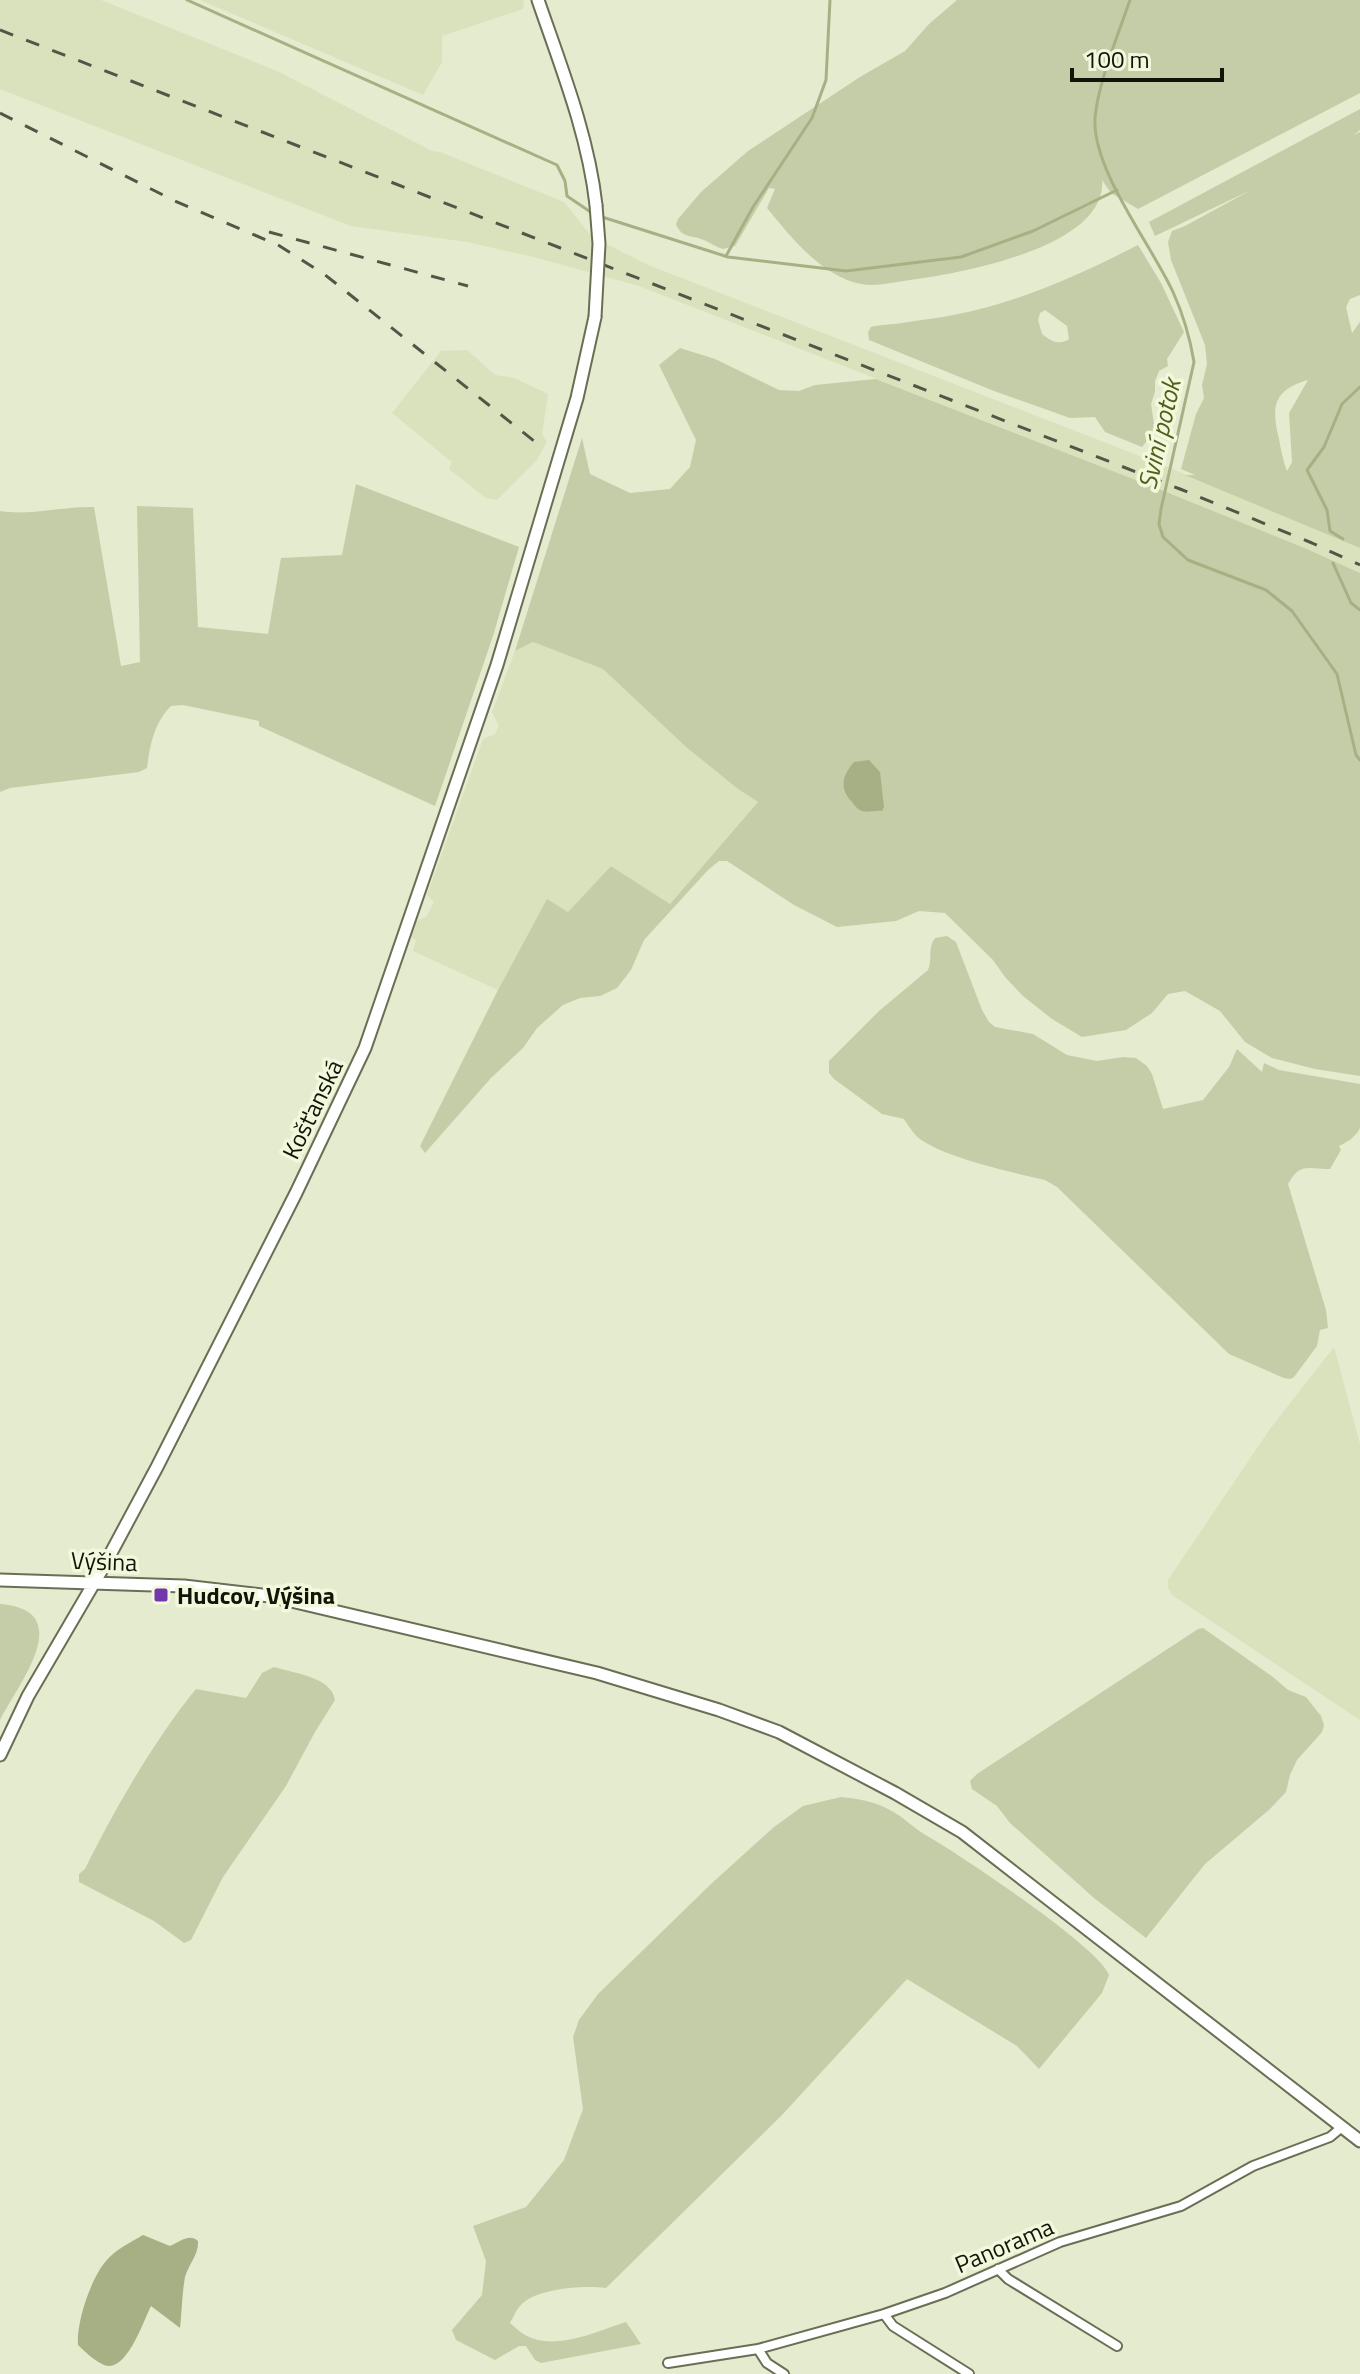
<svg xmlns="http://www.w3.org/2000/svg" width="1360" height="2374" font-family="'Titillium Web',sans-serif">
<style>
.built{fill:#d9e1bd}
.green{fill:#c5cda8;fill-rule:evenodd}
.water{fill:#a7b084}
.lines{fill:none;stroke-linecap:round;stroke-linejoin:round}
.stream{stroke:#a7b084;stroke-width:3}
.street-casing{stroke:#696f55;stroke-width:12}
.secondary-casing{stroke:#696f55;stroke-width:15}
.street{stroke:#fff;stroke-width:8}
.secondary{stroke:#fff;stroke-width:11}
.rail{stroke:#535647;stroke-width:3;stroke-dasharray:14 14;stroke-linecap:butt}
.secondary-bridge-casing{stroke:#696f55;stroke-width:15;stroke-linecap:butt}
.secondary-bridge{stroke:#fff;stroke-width:11}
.poi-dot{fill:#7237ad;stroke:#f1f8db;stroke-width:3}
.labels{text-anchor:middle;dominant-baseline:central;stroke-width:7;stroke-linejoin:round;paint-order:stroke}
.street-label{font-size:24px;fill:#12140a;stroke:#f1f8db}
.poi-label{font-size:24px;font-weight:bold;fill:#12140a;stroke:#f1f8db;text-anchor:start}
.water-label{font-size:26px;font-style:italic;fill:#545e1b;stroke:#f1f8db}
</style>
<rect width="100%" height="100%" fill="#e4ebce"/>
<path class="built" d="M0,0H101L277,71L432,151L440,152L564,202L592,237L648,265L1163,465L1360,548V573L1307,549L1154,487L639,286L534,257L467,242L351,226L0,89Z
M200,0H524L523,9L442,36V62L423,95Z
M467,350L495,375L514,378L548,394L542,434L547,442L536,461L497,500L486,498L449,469L452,462L392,413L441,351Z
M533,642L603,669L686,747L738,789L758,802L670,904L611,866L568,912L547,900L498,990L413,951L416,940L411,937L417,921L427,916L434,902L427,895L483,739L495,734L499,726L492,712L515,651Z
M1334,1347L1360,1444V1720L1172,1595L1168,1588V1580L1270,1429Z"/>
<path class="green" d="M957,0H1360V93L1138,209L1111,193L1102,180C1108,247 958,274 910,280C895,282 875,287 861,284C821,276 791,237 767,208L775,189L769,188L735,246L723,249C716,247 711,243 704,240C692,235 681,238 676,224L678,219L701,192L748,151L860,77L905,51L929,24Z
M1360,109V130L1354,135L1360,132V295L1350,299L1346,307L1352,333L1360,322V548L1185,475H1195L1181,469L1196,414L1204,398L1202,385L1207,364L1205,345L1171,260L1168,242L1172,231L1185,226L1251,190L1155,236L1149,222ZM1308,380L1289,413L1292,462L1287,471C1283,461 1281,450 1279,439C1271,407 1273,390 1308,380Z
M1138,245L1161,283L1184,332L1167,359L1168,366L1159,371L1155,381V392L1151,404L1155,431L1142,447L1105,432L1095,417L1070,418L994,391L869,340L868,332L871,327C882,324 891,325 902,323C928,319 954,316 980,309C1036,295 1087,271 1138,245ZM1045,310L1067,326L1069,339C1059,346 1051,341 1042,334L1038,320L1040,313Z
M680,348L715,359L779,390L799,391L815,385L876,379L1154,487L1307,549L1360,573V1076L1315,1069L1272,1058L1245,1042L1220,1011L1185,991L1168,994L1152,1013L1126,1030L1082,1037L1052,1019L1023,996L1005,977L993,960L945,913L919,911L896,921L837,927L794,905L727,861H719L708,870L644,940L631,970L617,988L600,996L580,998L563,1005L537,1028L523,1048L491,1078L425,1153L420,1146L498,990L547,899L568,912L611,866L670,904L758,802L738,789L686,747L603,669L533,642L515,651L582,438L590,474L630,493L670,489L690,467L696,440L659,365Z
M356,484L519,547L493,636L435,806L259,726V721L183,705L171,706C154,723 150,745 147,768L139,772L10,788L0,792V511C32,516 63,506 94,507L121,666L140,662L137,506L193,508L198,627L268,634L281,558L342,555Z
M947,936L956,942L982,1010L989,1022L995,1027L1033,1034L1067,1055L1097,1061L1123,1057L1136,1058L1147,1066L1152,1074L1163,1109L1203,1100L1229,1067L1237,1049L1262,1072L1264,1063L1279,1070L1360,1084V1128C1356,1137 1347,1142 1339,1146L1341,1150L1330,1169C1308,1169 1300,1162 1288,1184L1326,1310L1328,1328L1320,1330L1317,1346L1294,1377L1290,1379L1284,1378L1229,1354L1057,1187L1045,1180C1011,1172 946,1158 920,1139C913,1134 909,1126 904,1119L882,1114L834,1079L829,1073V1061L879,1011L928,970C933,959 927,948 935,938Z
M0,1604C78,1610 19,1683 0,1720Z
M1203,1628L1273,1677L1288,1690L1306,1697L1321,1716L1324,1725L1322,1732L1297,1760L1290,1775L1286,1792L1270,1809L1205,1864L1146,1938L1094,1898L1010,1823L997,1806L972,1789L970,1781L977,1774L1198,1629Z
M274,1667C293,1673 332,1677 335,1700L315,1732L286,1786L223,1877L191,1940L184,1943L154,1921L79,1882V1874L85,1869C114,1810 155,1739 196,1689L246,1698L262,1673Z
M841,1797C858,1799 873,1801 888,1809C903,1816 914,1829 929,1837C960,1855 1099,1947 1109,1975L1102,1993L1039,2069L1017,2046L907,1979L782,2115L606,2288C585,2285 535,2288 520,2306C516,2310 513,2318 510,2323C515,2327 520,2332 525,2335C555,2352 597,2331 626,2322L641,2344L541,2363L535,2360L526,2346H519L495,2360L456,2340L452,2330L482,2295L486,2261L473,2226L526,2207L564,2160L583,2109L573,2037L579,2020L598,1994L712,1883L774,1827L803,1806Z"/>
<path class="water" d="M869,760L880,772L884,807L882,811C875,810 868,813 862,811C857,809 855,806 852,802C839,788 842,776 854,762Z
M143,2235L170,2246C180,2242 189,2233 198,2241C199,2254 189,2264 185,2277C182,2293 182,2311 180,2328L151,2306C143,2322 126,2374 104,2365C95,2361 85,2352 78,2345C76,2323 91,2278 106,2261C115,2250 131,2242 143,2235Z"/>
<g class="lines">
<path class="stream" d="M187,0L557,165L565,181L567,196L592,213
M1130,0C1118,35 1098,83 1095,118C1092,170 1151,244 1173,292C1183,314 1190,338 1194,362L1161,509L1159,524L1163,537L1188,560L1266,590L1292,611L1337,674L1356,755L1360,760
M599,216L728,257L846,271L961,257L1033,231L1117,190
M726,256L753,207L812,118L826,80L830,0
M1343,539L1330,531L1327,510L1307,470L1324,447L1342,404L1360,387
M1333,563L1351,603L1360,610"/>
<defs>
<path id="street" d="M998,2269L1008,2279L1117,2346
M884,2314L893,2326L969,2374
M758,2349L767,2363L784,2374
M668,2363L758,2349L884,2314L945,2293L1060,2242L1181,2206L1253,2166L1330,2137L1342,2127"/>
<path id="secondary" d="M538,0C561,67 588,134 596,205
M0,1580L184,1586L270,1596L597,1673L719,1710L779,1732L895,1793L962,1832L1360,2141
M0,1755L28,1696L104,1566L157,1467L296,1193L365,1048L497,665L577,398L595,317"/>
</defs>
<use href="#street" class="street-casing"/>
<use href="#secondary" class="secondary-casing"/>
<use href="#street" class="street"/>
<use href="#secondary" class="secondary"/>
<path class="rail" d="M0,30L1180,489L1312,543L1360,565
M0,113L175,201L278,245L324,274L534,441
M269,232L468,286"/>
<defs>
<path id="secondary-bridge" d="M595,317L599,244L596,205"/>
</defs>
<use href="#secondary-bridge" class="secondary-bridge-casing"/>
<use href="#secondary-bridge" class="secondary-bridge"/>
</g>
<rect class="poi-dot" x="153" y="1587" width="16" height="16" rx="4"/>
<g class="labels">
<g class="street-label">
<text transform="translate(312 1109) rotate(-64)">Košťanská</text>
<text transform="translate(104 1561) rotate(2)">Výšina</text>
<text transform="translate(1004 2245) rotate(-23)">Panorama</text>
</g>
<g class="poi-label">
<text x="177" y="1595">Hudcov, Výšina</text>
</g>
<g class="water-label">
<text transform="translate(1159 434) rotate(-77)">Sviní potok</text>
</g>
</g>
<path d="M1072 68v12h150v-12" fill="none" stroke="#12140a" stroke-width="4"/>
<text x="1084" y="68" font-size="24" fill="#12140a" stroke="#f1f8db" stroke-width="6" paint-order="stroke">100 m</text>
</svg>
